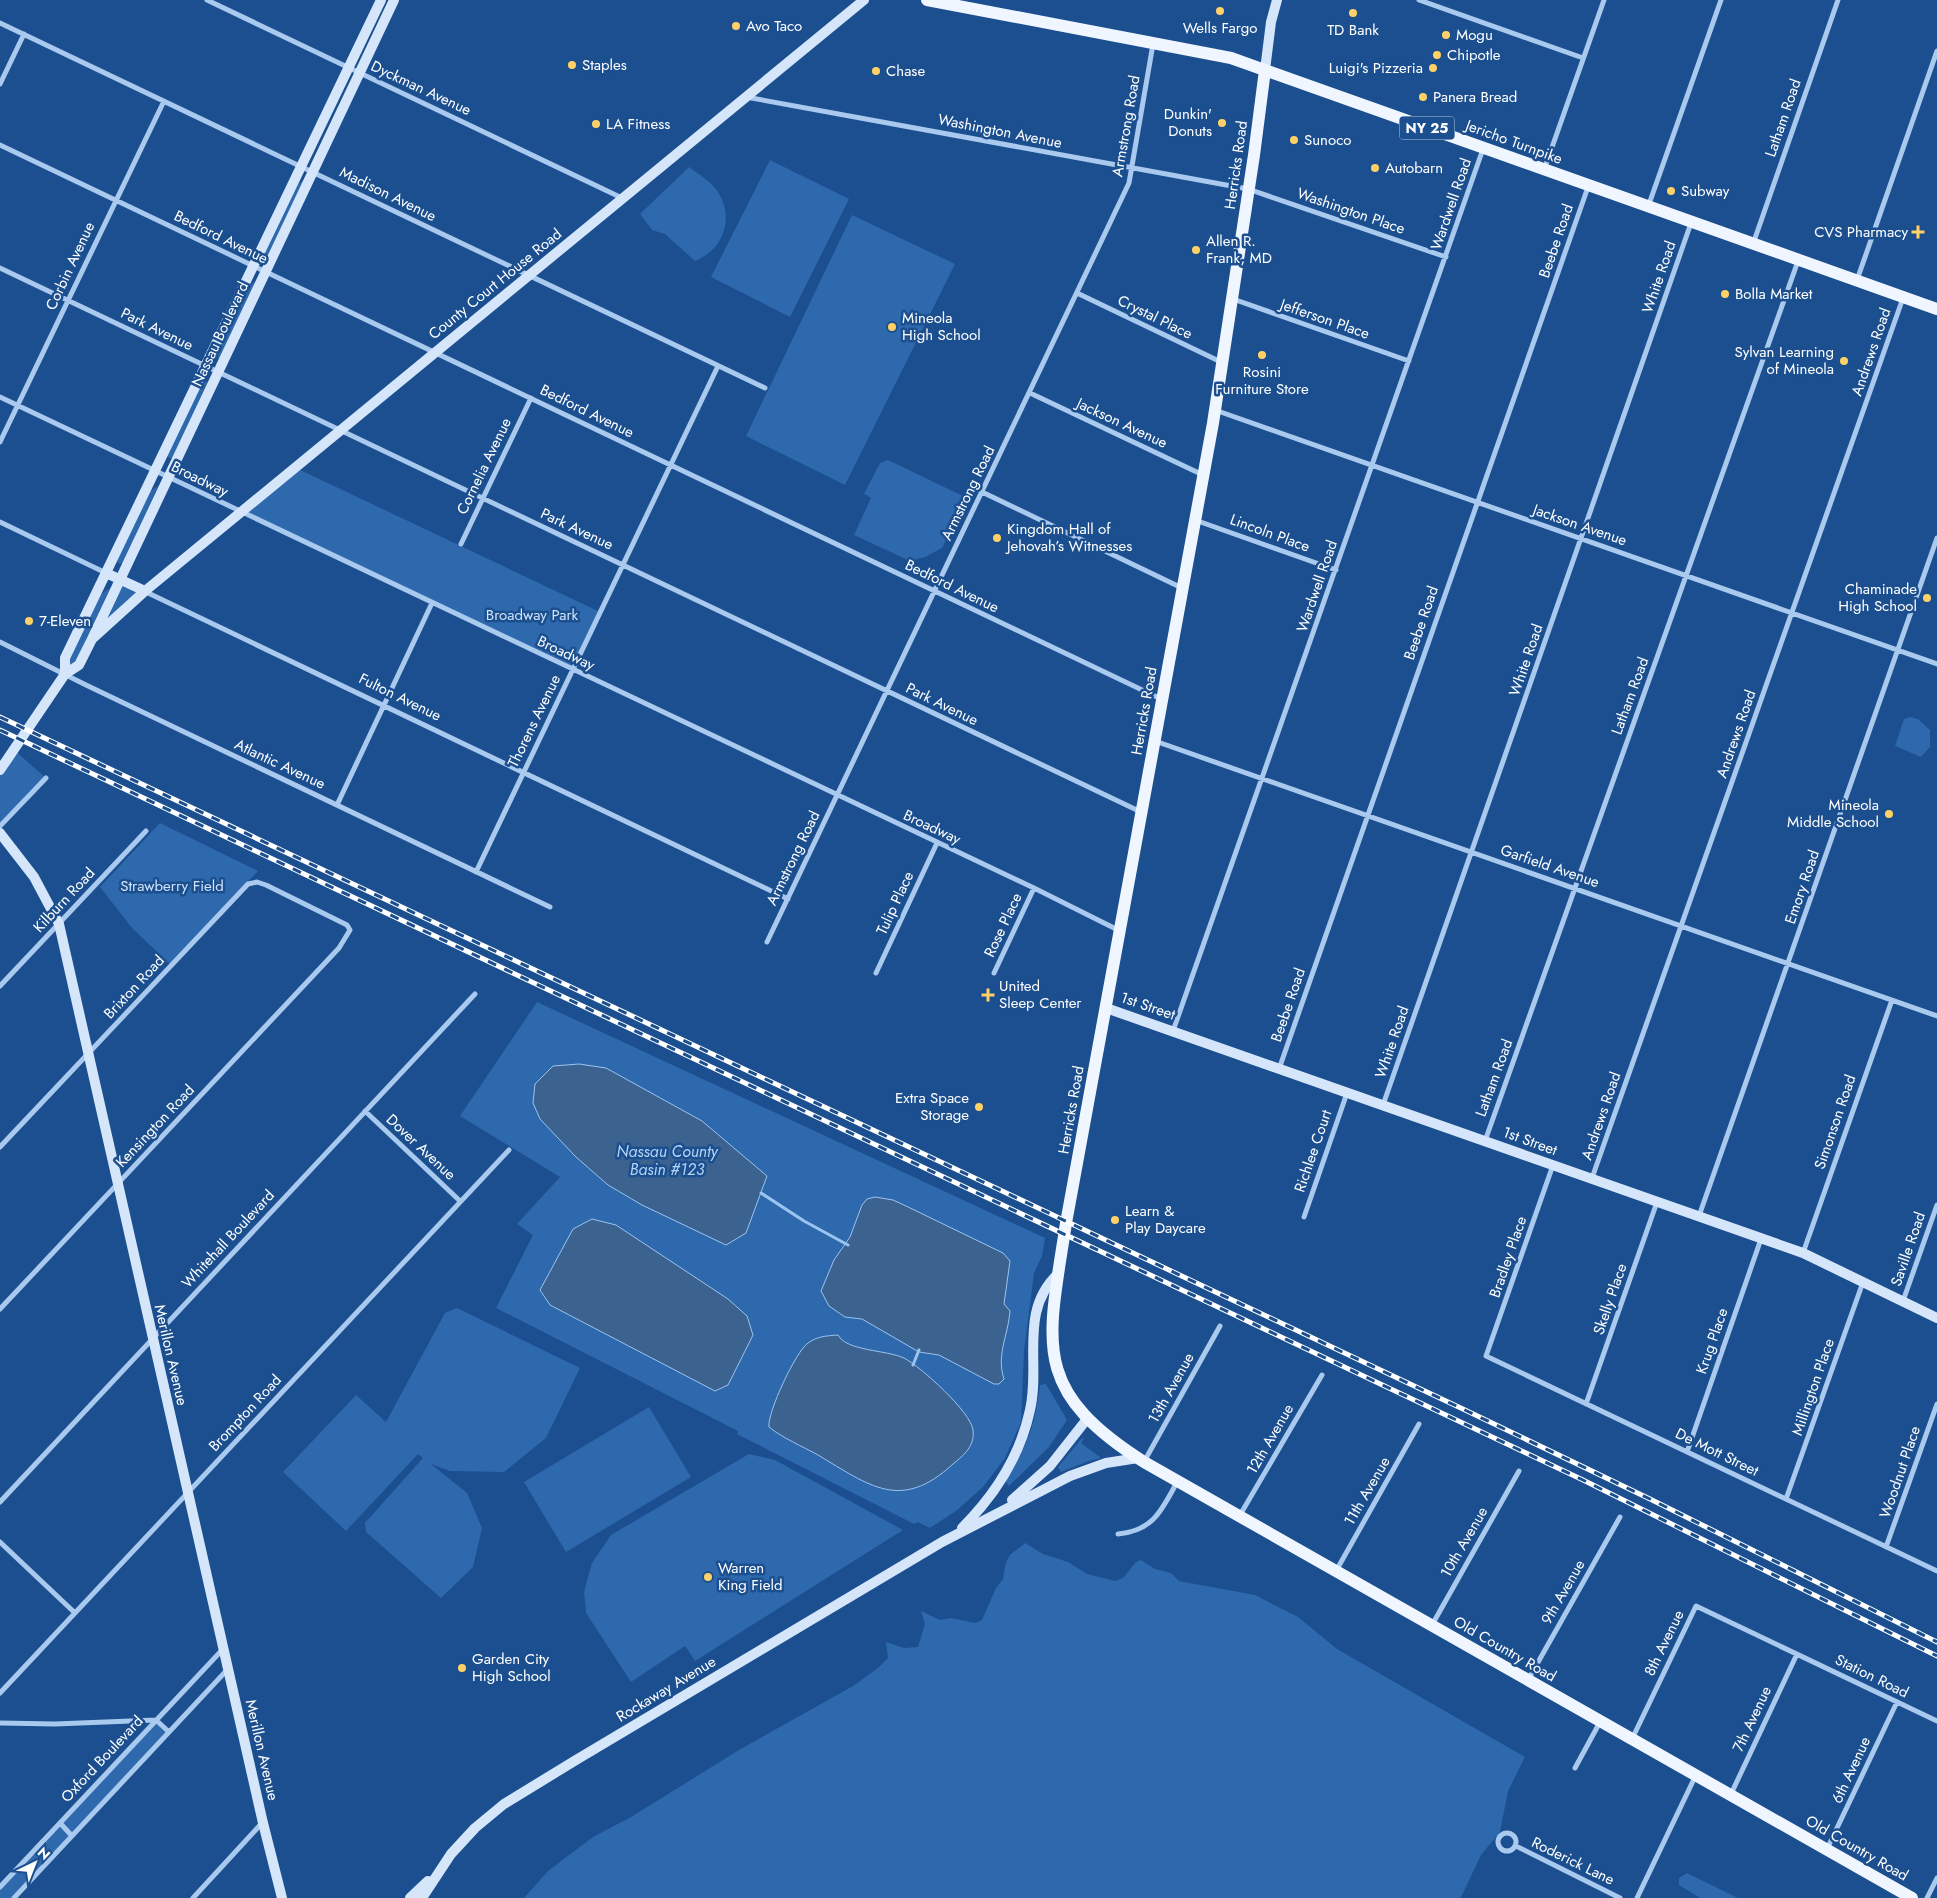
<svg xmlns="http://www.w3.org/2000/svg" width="1937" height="1898" font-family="Jost,sans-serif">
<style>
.green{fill:#2e69ad}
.water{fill:#3c6290;stroke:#9cc4f0}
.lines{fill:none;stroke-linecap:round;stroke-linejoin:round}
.stream{stroke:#9cc4f0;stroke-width:3}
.street{stroke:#a9c9ee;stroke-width:5}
.secondary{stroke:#d6e6fa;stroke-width:10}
.primary{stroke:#f0f6ff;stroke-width:12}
.rail-casing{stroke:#fff;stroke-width:5}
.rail{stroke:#1b4f8f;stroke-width:3;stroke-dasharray:9;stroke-linecap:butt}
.poi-dot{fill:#ffd166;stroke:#1b4f8f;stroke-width:2}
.labels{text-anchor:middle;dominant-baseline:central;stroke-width:5;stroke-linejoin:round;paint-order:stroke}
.shield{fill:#1b4f8f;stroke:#bbcadd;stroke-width:1}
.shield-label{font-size:14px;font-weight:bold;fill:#fff}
.poi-label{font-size:15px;fill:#fff;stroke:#1b4f8f;text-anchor:start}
.street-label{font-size:15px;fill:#fff;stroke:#1b4f8f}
.park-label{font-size:15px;fill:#cfe3fa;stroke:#1b4f8f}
.water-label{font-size:16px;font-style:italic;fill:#b5d3f5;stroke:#1b4f8f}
</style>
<rect width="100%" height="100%" fill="#1b4f8f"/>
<path class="green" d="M770,160L849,199L790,317L711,277Z
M689,167C698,174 712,182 718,192C735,219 723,250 695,261L665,234L652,230L640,214Z
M304,180L267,258L263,256L295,186Z
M852,215L955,264L845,485L746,436Z
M256,281L220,358L216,359L215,357L247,287Z
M208,380L173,458H169L167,456L200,386Z
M888,460L967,498L942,548L925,557L910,561L854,535L871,498L864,494L880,463Z
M296,468L600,612L572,670L242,513Z
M158,486L123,563L119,564L117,560L149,492Z
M122,582L142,592L98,632Z
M110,588L74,665L70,666L69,662L101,594Z
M1910,717L1918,719L1930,730V747L1921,757L1895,746L1904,719Z
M13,749L46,778L0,826V769Z
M160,823L258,871L170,964L132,928L100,887Z
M537,1002L1045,1238L1042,1256L1034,1273L1024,1351L1021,1422L1005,1458L983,1487L956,1511L930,1528L918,1522L914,1524L737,1434L738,1431L496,1308L533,1235L517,1224L560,1177L460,1116Z
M457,1308L580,1368L546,1438L504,1472L450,1471L431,1464L467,1493L482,1528L473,1567L441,1598L366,1532L365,1523L423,1458L418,1454L346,1531L283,1472L356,1395L386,1422L445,1313Z
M1046,1384L1067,1420L1049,1447L1009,1486L1005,1481C1027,1447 1035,1426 1040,1385Z
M649,1407L691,1477L566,1552L524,1482Z
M1082,1438L1084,1439L1081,1443L1101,1458L1089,1461L1061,1472L1058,1467Z
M749,1454L775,1460L903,1530L695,1661L685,1646L631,1682L586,1613L584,1592L592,1563L611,1535Z
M1025,1543L1043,1554L1068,1562L1087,1574L1115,1581L1123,1578L1136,1562L1141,1560L1155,1569L1171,1573L1179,1581L1255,1595L1298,1617L1337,1649L1525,1757L1508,1791L1500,1832L1481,1855L1462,1895L1460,1898H524L548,1871L593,1837L631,1817L739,1750L853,1686L878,1668L888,1658L886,1642L904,1648L918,1647L925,1624L921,1611L940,1620L951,1618L975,1623L982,1620L996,1588L1003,1579L1006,1562L1010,1555Z
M156,1722L166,1732L11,1898H0V1889Z
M1687,1873L1738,1898H1700L1679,1885V1878Z"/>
<path class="water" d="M579,1064L606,1068L702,1121L767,1176L746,1233L726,1245L642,1205L608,1185L576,1157L540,1119L533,1103L535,1084L553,1066Z
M875,1197L893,1200L906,1206L1003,1253L1010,1261L1004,1304L1010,1311C1008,1336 996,1355 1004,1379L999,1384H994L939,1355L919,1352L862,1319L845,1317L829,1306L821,1291L834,1260L850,1237L862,1205L867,1199Z
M592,1219L616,1225L728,1299L747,1316L753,1335L728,1385L715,1391L550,1305L540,1290L573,1229Z
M838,1335C846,1351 887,1350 904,1358C921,1367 971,1412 973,1430C975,1446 964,1455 953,1464C901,1512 870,1486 818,1455C802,1446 784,1439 769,1427C767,1413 796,1351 808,1343C818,1336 826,1336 838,1335Z"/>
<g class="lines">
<path class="stream" d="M761,1193L804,1221L848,1245
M913,1365L919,1350"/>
<path class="street" d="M207,0L622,198
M1419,0L1583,58
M0,23L765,388
M0,84L24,34
M746,97L1248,189L1446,257
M0,145L1161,699
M1544,170L1604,0
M1648,207L1721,0
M1753,244L1838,0
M0,268L1141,812
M1857,280L1937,51
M1077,293L1221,362
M1233,299L1409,361
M1030,393L1203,475
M0,397L1034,888L1118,930
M1215,410L1937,664
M0,442L164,101
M982,492L1182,588
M1195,520L1336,570
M0,522L106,573
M461,544L531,398
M146,592L788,899
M0,642L86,685L550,907
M1155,741L1937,1016
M337,805L432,603
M0,826L46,778
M476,872L718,366
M767,942L1129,183L1153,44
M876,973L937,843
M994,973L1034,888
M0,986L146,831
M1173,1031L1483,149
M1279,1069L1588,187
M1383,1105L1691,223
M365,1111L460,1201
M1485,1141L1798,261
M0,1147L248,884L257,882L266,885L347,925L350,930L339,948L0,1309
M1553,1165L1486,1356L1937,1571
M1592,1178L1903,298
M1699,1216L1937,538
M1304,1217L1347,1093
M1803,1253L1892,1000
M1903,1301L1937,1205
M1586,1404L1657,1202
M1687,1452L1761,1239
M1145,1460L1220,1326
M1786,1499L1863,1282
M0,1502L475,994
M1240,1515L1322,1375
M1118,1534C1153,1531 1162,1510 1177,1482
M0,1542L75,1613
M1886,1547L1937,1404
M1336,1571L1419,1424
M1432,1625L1519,1471
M1528,1680L1620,1517
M0,1693L509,1150
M0,1723L55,1724L156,1720L169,1732
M1632,1739L1696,1606L1937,1721
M1575,1768L1600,1722
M1731,1794L1797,1654
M60,1823L72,1836
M1498 1842a9 9 0 1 1 18 0a9 9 0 1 1-18 0Z
M1516,1846L1620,1898
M1827,1849L1897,1702
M0,1887L223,1649
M14,1898L227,1670
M193,1898L262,1823
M1637,1898L1695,1777
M1927,1898L1937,1878"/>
<path class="secondary" d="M1265,70L1271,22L1277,0
M106,573L145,591
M92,639L145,591L864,0
M65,674V658L381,0
M0,770L65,674L79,665L92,639L394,0
M0,833L34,877L59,924L263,1823L282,1898
M1106,1008L1803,1253L1937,1318
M1012,1500L1050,1466L1087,1419
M962,1528C995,1495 1020,1457 1030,1410C1041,1363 1018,1310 1059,1273
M410,1898L428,1881
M422,1898L451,1854L475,1828L504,1804L576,1760L942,1542L1070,1476L1106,1463L1138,1458"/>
<path class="primary" d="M927,0L1231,58L1937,309
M1265,70L1254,155L1213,423L1066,1223C1048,1343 1029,1389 1144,1462L1912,1898"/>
<defs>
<path id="rail" d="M0,717L1465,1410L1650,1499L1937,1642
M0,730L1583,1480L1937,1656"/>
</defs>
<use href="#rail" class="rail-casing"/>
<use href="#rail" class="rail"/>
</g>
<g class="poi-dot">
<circle cx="1220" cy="11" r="5"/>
<circle cx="1353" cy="13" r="5"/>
<circle cx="736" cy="26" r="5"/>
<circle cx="1446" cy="35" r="5"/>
<circle cx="1437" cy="55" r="5"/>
<circle cx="572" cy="65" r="5"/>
<circle cx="1433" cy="68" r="5"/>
<circle cx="876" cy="71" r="5"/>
<circle cx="1423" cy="97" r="5"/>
<circle cx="1222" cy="123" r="5"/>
<circle cx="596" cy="124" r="5"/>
<circle cx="1294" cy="140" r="5"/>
<circle cx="1375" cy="168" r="5"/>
<circle cx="1671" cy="191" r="5"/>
<path d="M1915.5 224.5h5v5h5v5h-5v5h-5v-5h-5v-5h5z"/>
<circle cx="1196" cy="250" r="5"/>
<circle cx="1725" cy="294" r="5"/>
<circle cx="892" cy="327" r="5"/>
<circle cx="1262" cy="355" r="5"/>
<circle cx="1844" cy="361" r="5"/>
<circle cx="997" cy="538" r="5"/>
<circle cx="1927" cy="598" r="5"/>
<circle cx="29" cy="621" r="5"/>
<circle cx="1889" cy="814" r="5"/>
<path d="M985.5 987.5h5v5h5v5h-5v5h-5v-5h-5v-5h5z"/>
<circle cx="979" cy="1107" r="5"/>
<circle cx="1115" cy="1220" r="5"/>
<circle cx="708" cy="1577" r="5"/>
<circle cx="462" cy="1668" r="5"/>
</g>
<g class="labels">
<rect class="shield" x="1399.5" y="116.5" width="55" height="23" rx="4"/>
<g class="shield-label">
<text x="1427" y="128">NY 25</text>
</g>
<g class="poi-label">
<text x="746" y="26">Avo Taco</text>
<text x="1220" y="28" text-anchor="middle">Wells Fargo</text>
<text x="1353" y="30" text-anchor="middle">TD Bank</text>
<text x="1456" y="35">Mogu</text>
<text x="1447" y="55">Chipotle</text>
<text x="582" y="65">Staples</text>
<text x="1423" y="68" text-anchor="end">Luigi's Pizzeria</text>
<text x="886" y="71">Chase</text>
<text x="1433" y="97">Panera Bread</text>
<text x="1212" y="114" text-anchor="end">Dunkin'<tspan x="1212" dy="17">Donuts</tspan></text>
<text x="606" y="124">LA Fitness</text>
<text x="1304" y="140">Sunoco</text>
<text x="1385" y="168">Autobarn</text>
<text x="1681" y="191">Subway</text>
<text x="1908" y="232" text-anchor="end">CVS Pharmacy</text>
<text x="1206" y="241">Allen R.<tspan x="1206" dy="17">Frank, MD</tspan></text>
<text x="1735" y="294">Bolla Market</text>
<text x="902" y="318">Mineola<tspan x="902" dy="17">High School</tspan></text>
<text x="1834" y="352" text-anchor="end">Sylvan Learning<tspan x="1834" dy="17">of Mineola</tspan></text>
<text x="1262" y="372" text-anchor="middle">Rosini<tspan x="1262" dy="17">Furniture Store</tspan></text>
<text x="1007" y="529">Kingdom Hall of<tspan x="1007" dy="17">Jehovah’s Witnesses</tspan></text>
<text x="1917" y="589" text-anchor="end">Chaminade<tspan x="1917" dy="17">High School</tspan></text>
<text x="39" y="621">7-Eleven</text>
<text x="1879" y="805" text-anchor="end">Mineola<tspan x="1879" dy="17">Middle School</tspan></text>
<text x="999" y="986">United<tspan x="999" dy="17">Sleep Center</tspan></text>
<text x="969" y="1098" text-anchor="end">Extra Space<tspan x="969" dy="17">Storage</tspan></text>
<text x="1125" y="1211">Learn &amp;<tspan x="1125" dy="17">Play Daycare</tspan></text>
<text x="718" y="1568">Warren<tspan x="718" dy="17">King Field</tspan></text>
<text x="472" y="1659">Garden City<tspan x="472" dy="17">High School</tspan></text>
</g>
<g class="street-label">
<text transform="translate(421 88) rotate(25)">Dyckman Avenue</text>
<text transform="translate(1783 118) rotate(-71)">Latham Road</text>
<text transform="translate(1126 126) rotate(-80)">Armstrong Road</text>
<text transform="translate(1000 131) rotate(11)">Washington Avenue</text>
<text transform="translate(1514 142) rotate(20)">Jericho Turnpike</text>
<text transform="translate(1236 165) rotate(-82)">Herricks Road</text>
<text transform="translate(388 194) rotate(26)">Madison Avenue</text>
<text transform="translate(1451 204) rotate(-71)">Wardwell Road</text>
<text transform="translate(1351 211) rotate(19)">Washington Place</text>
<text transform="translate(221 237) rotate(26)">Bedford Avenue</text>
<text transform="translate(1556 241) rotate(-71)">Beebe Road</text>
<text transform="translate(70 266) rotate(-65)">Corbin Avenue</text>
<text transform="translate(1659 277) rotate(-71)">White Road</text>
<text transform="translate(495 284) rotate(-39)">County Court House Road</text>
<text transform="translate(1155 317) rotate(26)">Crystal Place</text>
<text transform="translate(1325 319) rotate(19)">Jefferson Place</text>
<text transform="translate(157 329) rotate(26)">Park Avenue</text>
<text transform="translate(220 334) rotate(-65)">Nassau Boulevard</text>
<text transform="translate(1871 352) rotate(-71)">Andrews Road</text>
<text transform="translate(587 411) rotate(26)">Bedford Avenue</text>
<text transform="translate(1122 423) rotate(25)">Jackson Avenue</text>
<text transform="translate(484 466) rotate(-64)">Cornelia Avenue</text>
<text transform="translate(200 479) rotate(26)">Broadway</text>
<text transform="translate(968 493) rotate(-64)">Armstrong Road</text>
<text transform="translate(1580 525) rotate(19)">Jackson Avenue</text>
<text transform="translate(577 529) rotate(25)">Park Avenue</text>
<text transform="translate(1270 533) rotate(20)">Lincoln Place</text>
<text transform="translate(952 586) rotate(26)">Bedford Avenue</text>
<text transform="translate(1317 586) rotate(-71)">Wardwell Road</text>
<text transform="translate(1421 623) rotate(-71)">Beebe Road</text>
<text transform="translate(566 653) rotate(25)">Broadway</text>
<text transform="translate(1526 660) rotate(-71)">White Road</text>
<text transform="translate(1630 696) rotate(-70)">Latham Road</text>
<text transform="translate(400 697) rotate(26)">Fulton Avenue</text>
<text transform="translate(942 704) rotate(26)">Park Avenue</text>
<text transform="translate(1144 711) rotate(-80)">Herricks Road</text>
<text transform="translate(534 721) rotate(-64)">Thorens Avenue</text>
<text transform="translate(1736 734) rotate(-71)">Andrews Road</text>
<text transform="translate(280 764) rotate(25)">Atlantic Avenue</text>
<text transform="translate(932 827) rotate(25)">Broadway</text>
<text transform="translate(793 858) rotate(-64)">Armstrong Road</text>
<text transform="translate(1550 866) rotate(19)">Garfield Avenue</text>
<text transform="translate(1802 887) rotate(-71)">Emory Road</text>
<text transform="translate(64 900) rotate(-47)">Kilburn Road</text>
<text transform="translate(895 903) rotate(-65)">Tulip Place</text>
<text transform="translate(1003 925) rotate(-65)">Rose Place</text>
<text transform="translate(134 987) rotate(-47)">Brixton Road</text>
<text transform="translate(1288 1005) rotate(-71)">Beebe Road</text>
<text transform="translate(1148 1006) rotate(19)">1st Street</text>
<text transform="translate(1392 1042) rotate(-71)">White Road</text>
<text transform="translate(1494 1078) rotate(-70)">Latham Road</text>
<text transform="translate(1071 1110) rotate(-80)">Herricks Road</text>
<text transform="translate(1601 1116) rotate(-71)">Andrews Road</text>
<text transform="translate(1835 1122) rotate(-71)">Simonson Road</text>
<text transform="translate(155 1126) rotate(-47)">Kensington Road</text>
<text transform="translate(1530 1141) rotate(20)">1st Street</text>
<text transform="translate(421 1147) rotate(43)">Dover Avenue</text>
<text transform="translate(1313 1151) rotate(-71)">Richlee Court</text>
<text transform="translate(228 1239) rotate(-47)">Whitehall Boulevard</text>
<text transform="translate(1908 1249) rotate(-71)">Saville Road</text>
<text transform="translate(1508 1257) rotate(-71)">Bradley Place</text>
<text transform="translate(1610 1299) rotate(-71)">Skelly Place</text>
<text transform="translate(1712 1341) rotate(-71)">Krug Place</text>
<text transform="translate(171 1355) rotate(77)">Merillon Avenue</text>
<text transform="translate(1813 1387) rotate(-71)">Millington Place</text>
<text transform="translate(1171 1388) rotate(-61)">13th Avenue</text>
<text transform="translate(245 1413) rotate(-47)">Brompton Road</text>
<text transform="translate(1270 1439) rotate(-60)">12th Avenue</text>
<text transform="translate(1717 1452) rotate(26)">De Mott Street</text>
<text transform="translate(1900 1472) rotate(-71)">Woodnut Place</text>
<text transform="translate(1367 1491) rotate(-60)">11th Avenue</text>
<text transform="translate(1464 1542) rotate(-60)">10th Avenue</text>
<text transform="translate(1563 1592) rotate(-60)">9th Avenue</text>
<text transform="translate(1664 1643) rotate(-64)">8th Avenue</text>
<text transform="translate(1505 1649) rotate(30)">Old Country Road</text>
<text transform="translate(1872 1676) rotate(26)">Station Road</text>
<text transform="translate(666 1689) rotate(-31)">Rockaway Avenue</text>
<text transform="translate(1752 1719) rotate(-65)">7th Avenue</text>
<text transform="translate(262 1750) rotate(77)">Merillon Avenue</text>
<text transform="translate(102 1759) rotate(-47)">Oxford Boulevard</text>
<text transform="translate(1851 1770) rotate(-65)">6th Avenue</text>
<text transform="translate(1857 1848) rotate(30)">Old Country Road</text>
<text transform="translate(1573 1861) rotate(26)">Roderick Lane</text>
</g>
<g class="park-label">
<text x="532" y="615">Broadway Park</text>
<text x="172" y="886">Strawberry Field</text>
</g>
<g class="water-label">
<text x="667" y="1151">Nassau County<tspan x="667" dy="18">Basin #123</tspan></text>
</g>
</g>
<g transform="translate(35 1863) rotate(43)" stroke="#1b4f8f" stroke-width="4" paint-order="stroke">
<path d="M0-4L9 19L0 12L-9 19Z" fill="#ffffff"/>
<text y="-8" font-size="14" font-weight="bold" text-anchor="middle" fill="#ffffff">N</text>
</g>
</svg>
